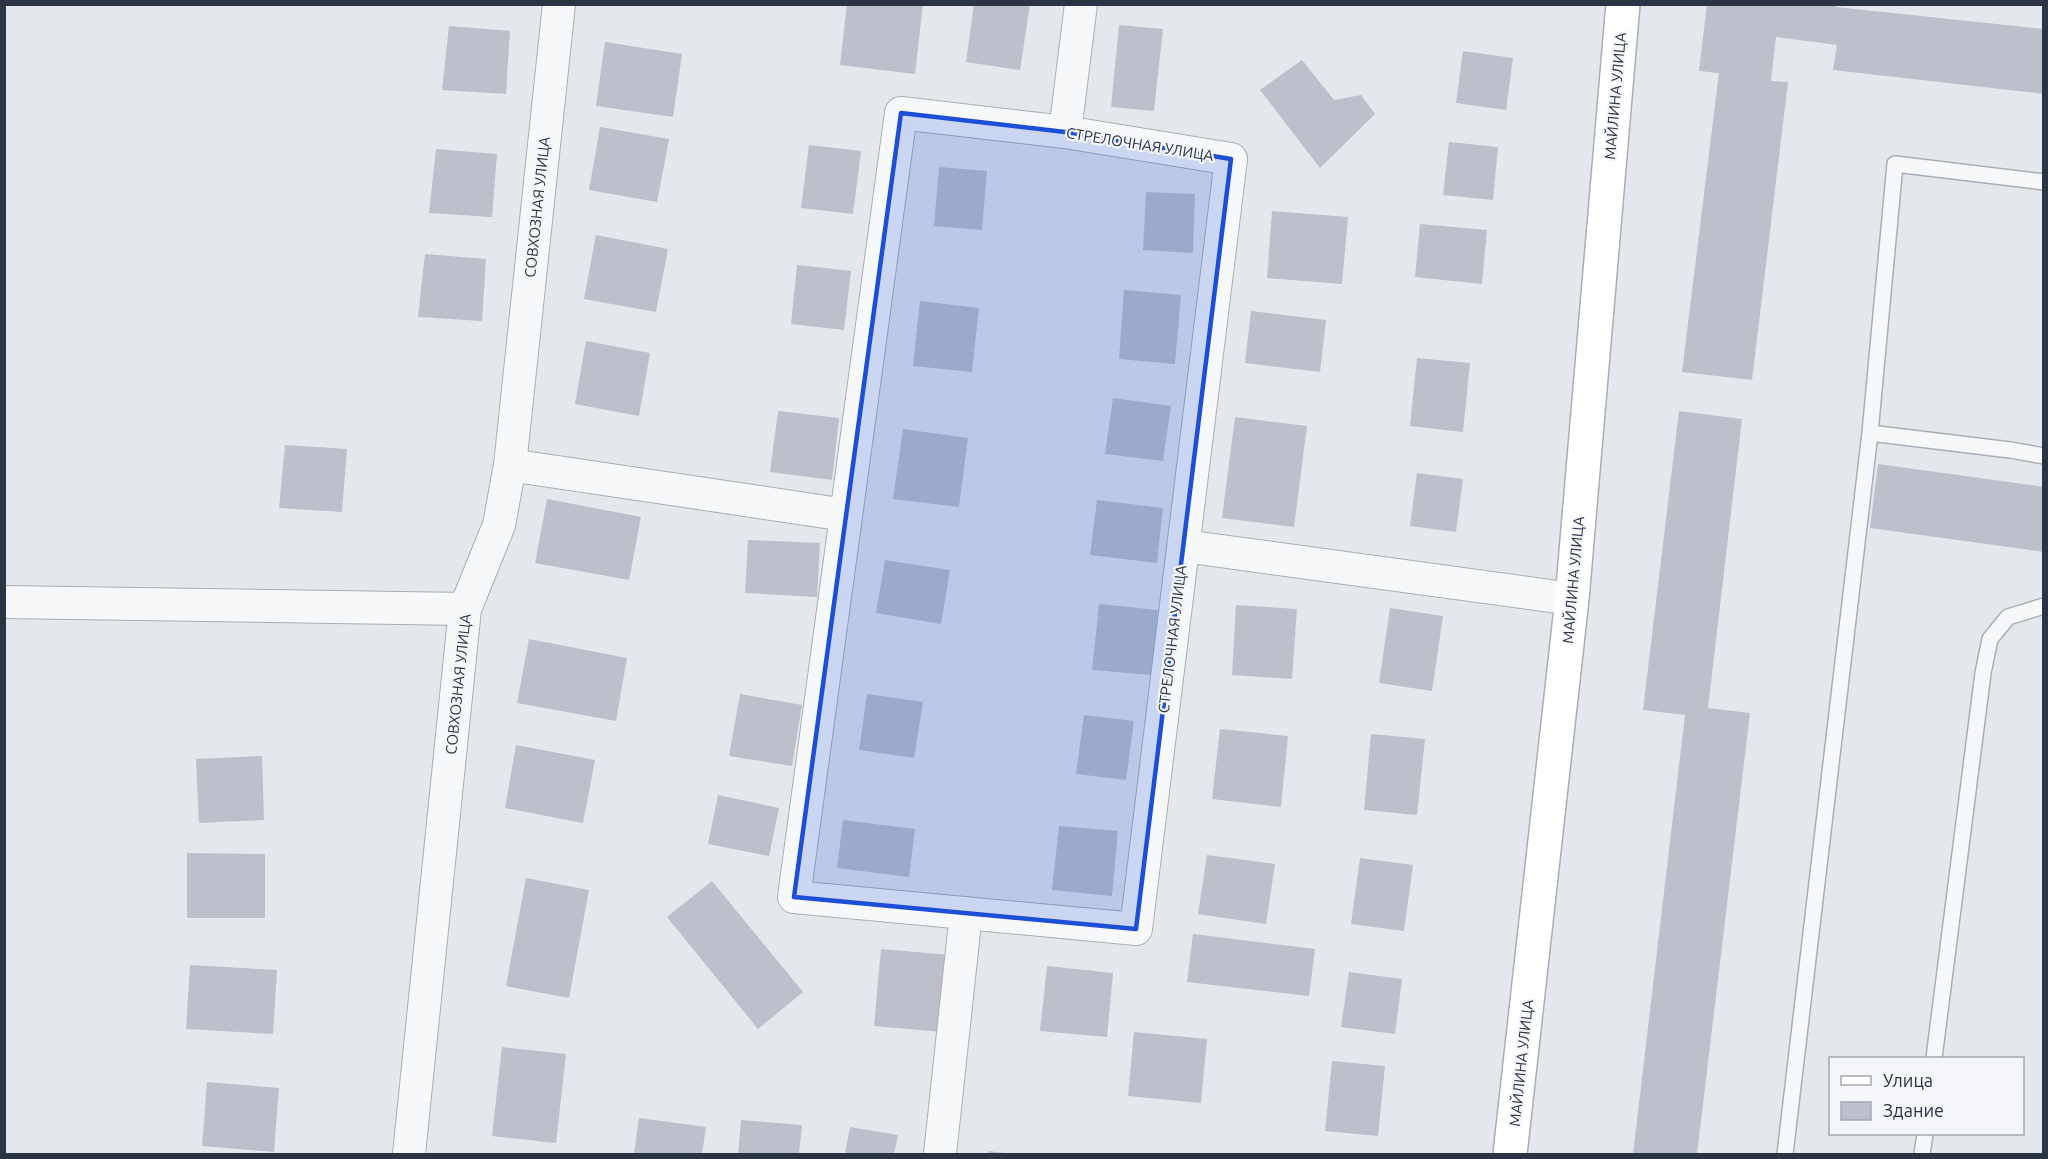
<svg xmlns="http://www.w3.org/2000/svg" width="2048" height="1159" font-family="Ubuntu,sans-serif">
<style>
.building{fill:#bbc0ca}
.lines{fill:none;stroke-linecap:round;stroke-linejoin:round}
.lane-casing{stroke:#a9aeb7;stroke-width:18}
.street-casing{stroke:#a9aeb7;stroke-width:34}
.secondary-casing{stroke:#a9aeb7;stroke-width:36}
.lane{stroke:#f7f8fa;stroke-width:15}
.street{stroke:#f7f8fa;stroke-width:32}
.secondary{stroke:#fff;stroke-width:33}
.marked{fill:#1d4ed8;fill-opacity:0.2;stroke:#1d4ed8;stroke-width:4.5;stroke-linejoin:round}
.labels{text-anchor:middle;dominant-baseline:central;stroke-width:4.5;stroke-linejoin:round;paint-order:stroke}
.street-label{font-size:15px;fill:#2b3445;stroke:#f4f6f9}
</style>
<rect width="100%" height="100%" fill="#e4e7ec"/>
<path class="building" d="M847,4H923L915,74L840,65Z
M974,4H1030L1020,70L966,62Z
M1707,4H1837L1836,7L2044,29V94L1833,70L1837,45L1776,37L1771,81L1788,82L1752,380L1682,372L1719,73L1699,71Z
M1119,25L1163,29L1154,111L1111,107Z
M449,26L510,31L506,94L442,90Z
M605,42L682,54L673,117L596,106Z
M1463,51L1513,58L1506,110L1456,103Z
M1302,60L1334,100L1361,95L1375,114L1320,168L1260,90Z
M600,127L669,139L657,202L589,190Z
M1449,142L1498,147L1493,200L1443,195Z
M809,145L861,151L853,214L801,208Z
M436,149L497,154L492,217L429,213Z
M939,167L987,171L982,230L934,226Z
M1146,192L1195,194L1193,253L1143,250Z
M1272,211L1348,217L1342,284L1267,278Z
M1420,224L1487,230L1482,284L1415,277Z
M596,235L668,249L656,312L584,299Z
M425,254L486,259L482,321L418,317Z
M797,265L851,271L844,330L791,324Z
M1124,290L1181,295L1175,364L1119,359Z
M920,301L979,308L972,372L913,366Z
M1251,311L1326,320L1320,372L1245,363Z
M586,341L650,353L639,416L575,404Z
M1417,358L1470,363L1463,432L1410,426Z
M1113,398L1171,406L1163,461L1105,454Z
M778,411L839,418L832,480L770,472Z
M1679,411L1742,419L1708,708L1750,713L1697,1154H1633L1685,715L1643,710Z
M1235,417L1307,426L1294,527L1222,518Z
M903,429L968,438L959,507L893,499Z
M285,445L347,449L342,512L279,508Z
M1878,464L2044,487V552L1870,528Z
M1417,473L1463,479L1456,532L1410,526Z
M547,499L641,517L629,580L535,563Z
M1097,500L1163,508L1157,563L1090,555Z
M748,540L820,543L817,597L745,593Z
M885,560L950,570L941,624L876,613Z
M1099,604L1158,610L1152,675L1092,670Z
M1236,605L1297,609L1292,679L1232,675Z
M1390,608L1443,616L1432,691L1379,683Z
M529,639L627,658L616,721L517,703Z
M740,694L802,705L792,766L729,756Z
M867,694L923,702L914,758L859,750Z
M1084,715L1134,721L1126,780L1076,774Z
M1220,729L1288,736L1281,807L1212,799Z
M1371,734L1425,739L1417,815L1364,810Z
M516,745L595,760L583,823L505,808Z
M262,756L264,820L199,823L196,759Z
M718,795L779,808L769,856L708,844Z
M843,820L915,829L909,877L837,868Z
M1059,826L1118,831L1112,896L1052,890Z
M187,853L265,854V918H187Z
M1207,855L1275,864L1266,924L1198,914Z
M1360,858L1413,865L1404,931L1351,924Z
M526,878L589,890L569,998L506,986Z
M712,881L803,992L758,1029L667,917Z
M1193,934L1315,949L1309,996L1187,982Z
M881,949L950,955L943,1032L874,1026Z
M190,965L277,970L273,1034L186,1029Z
M1047,966L1113,973L1107,1037L1040,1031Z
M1349,972L1402,979L1395,1034L1341,1027Z
M1134,1032L1207,1039L1201,1103L1128,1096Z
M502,1047L566,1054L556,1143L492,1136Z
M1332,1061L1385,1066L1378,1136L1325,1131Z
M207,1082L279,1088L274,1152L202,1146Z
M639,1118L706,1127L702,1154H634Z
M741,1120L802,1125L799,1154H738Z
M850,1127L898,1135L894,1154H845Z
M988,1151L1004,1153V1154H988Z"/>
<g class="lines">
<defs>
<path id="lane" d="M1870,433L2010,450L2044,456
M1934,1058L1983,673L1990,639L2008,617L2044,606
M1785,1154L1870,433L1895,164L2044,182
M1922,1154L1925,1134"/>
<path id="street" d="M901,113L1065,132L1231,159L1136,929L794,897Z
M1065,132L1081,4
M510,465L846,515
M1184,546L1572,599
M4,602L465,609
M409,1154L465,609L499,525L510,465L559,4
M940,1154L966,913"/>
<path id="secondary" d="M1510,1154L1572,599L1623,4"/>
</defs>
<use href="#lane" class="lane-casing"/>
<use href="#street" class="street-casing"/>
<use href="#secondary" class="secondary-casing"/>
<use href="#lane" class="lane"/>
<use href="#street" class="street"/>
<use href="#secondary" class="secondary"/>
</g>
<path class="marked" d="M901,113L1065,132L1231,159L1136,929L794,897Z"/>
<g class="labels">
<g class="street-label">
<text transform="translate(1615 96) rotate(-85)">МАЙЛИНА УЛИЦА</text>
<text transform="translate(1140 144) rotate(9)">СТРЕЛОЧНАЯ УЛИЦА</text>
<text transform="translate(537 207) rotate(-84)">СОВХОЗНАЯ УЛИЦА</text>
<text transform="translate(1573 580) rotate(-85)">МАЙЛИНА УЛИЦА</text>
<text transform="translate(1172 639) rotate(-83)">СТРЕЛОЧНАЯ УЛИЦА</text>
<text transform="translate(458 684) rotate(-84)">СОВХОЗНАЯ УЛИЦА</text>
<text transform="translate(1521 1063) rotate(-84)">МАЙЛИНА УЛИЦА</text>
</g>
</g>
<rect width="2048" height="1159" fill="none" stroke="#2b3445" stroke-width="12"/>
<rect x="1829" y="1057" width="195" height="78" fill="#f4f6f9" stroke="#a4a8b1" stroke-width="1.5"/>
<rect x="1841" y="1076" width="30" height="9" fill="#ffffff" stroke="#a4a8b1" stroke-width="1.5"/>
<text x="1883" y="1087" font-size="18" fill="#2b3445">Улица</text>
<rect x="1841" y="1102" width="30" height="18" fill="#bbc0ca" stroke="#a4a8b1" stroke-width="1.5"/>
<text x="1883" y="1117" font-size="18" fill="#2b3445">Здание</text>
</svg>
